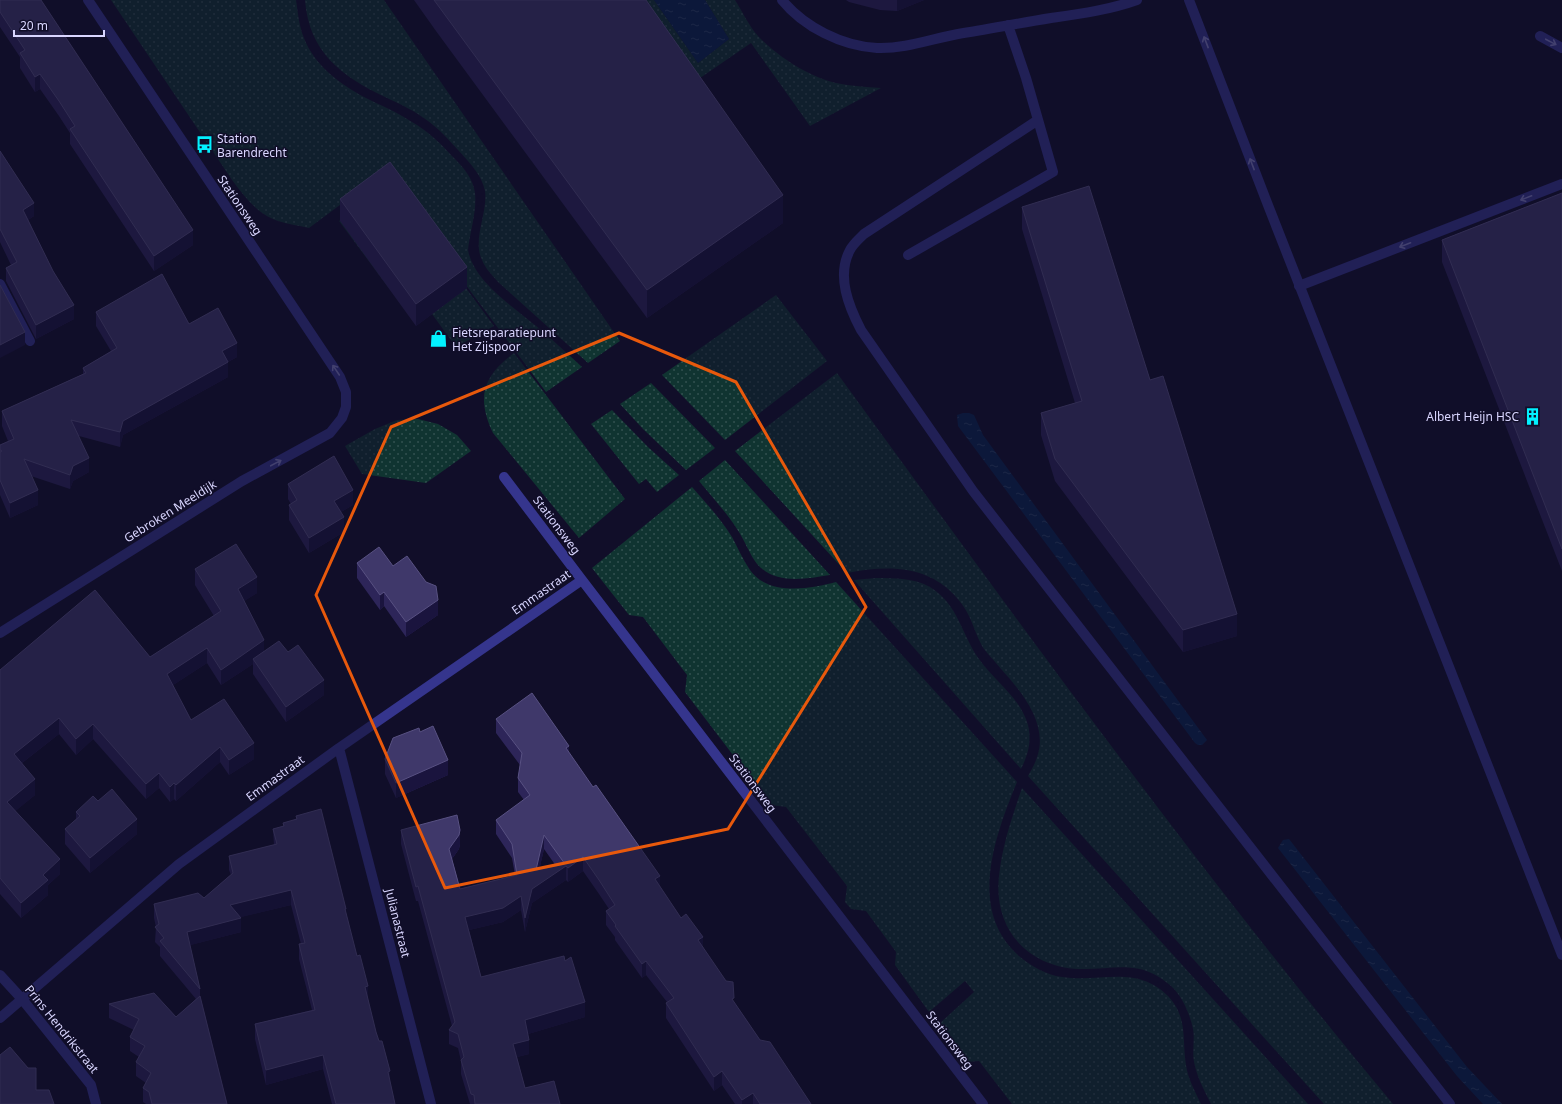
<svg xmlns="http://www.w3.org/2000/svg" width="1562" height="1104" font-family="'Noto Sans',sans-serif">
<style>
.grass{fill:url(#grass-dots)}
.water{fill:url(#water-ripples)}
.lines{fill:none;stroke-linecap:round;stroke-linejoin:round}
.minor{stroke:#35358d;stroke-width:10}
.wall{fill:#2d2559;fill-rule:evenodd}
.shaded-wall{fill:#1a143e}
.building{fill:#3f386a;stroke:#585182;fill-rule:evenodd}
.oneway{stroke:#7f7dc0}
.marked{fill:none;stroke:#e8590c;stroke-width:3;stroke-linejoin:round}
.labels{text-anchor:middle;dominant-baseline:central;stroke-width:3;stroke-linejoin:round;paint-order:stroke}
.poi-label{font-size:12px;fill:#d9d6ff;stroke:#110e29;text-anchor:start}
.street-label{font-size:12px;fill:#d9d6ff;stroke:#110e29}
</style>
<defs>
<pattern id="grass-dots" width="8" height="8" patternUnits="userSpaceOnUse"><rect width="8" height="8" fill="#103431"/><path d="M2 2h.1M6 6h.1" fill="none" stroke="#325150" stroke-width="1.8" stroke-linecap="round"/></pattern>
<pattern id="water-ripples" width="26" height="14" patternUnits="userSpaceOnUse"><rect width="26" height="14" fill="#07254f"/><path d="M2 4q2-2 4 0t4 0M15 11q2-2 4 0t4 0" fill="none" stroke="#2b4469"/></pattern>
</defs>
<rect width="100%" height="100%" fill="#110e29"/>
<path class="grass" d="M111,0H296C298,13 299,26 304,38C314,65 340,84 364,97C380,105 397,112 412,122C428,131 441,144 453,157C463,167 473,178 475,193C477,212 470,231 468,250C474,283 517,309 541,330C555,342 568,354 582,367L546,392L447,260L446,261L494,326L456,347L432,314L423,312L402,300L388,287L339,221L355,210L348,199L309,228C297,225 284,224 273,219C255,211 243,195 232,180Z
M305,0H384L620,341L588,363L498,282C492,275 485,268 482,260C472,239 488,213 485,191C482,175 469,162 458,150C449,140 439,129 428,121C415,111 400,104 385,97C341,76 309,52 305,0Z
M626,0H654L698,63L729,39L705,0H735C742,11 749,26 758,36C777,56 809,77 836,83C851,86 866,87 881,88L810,126L751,43L687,87Z
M776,295L827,361L725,440L662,375Z
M514,353L625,499L579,538L493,433C476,397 483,376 514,353Z
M837,373C1017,620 1197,869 1393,1104H1324L1028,776C1032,769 1036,762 1038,754C1047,722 1021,691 1001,669C995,661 987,654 982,646C977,637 974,627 970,618C962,600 945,583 927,576C903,565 872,568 847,573L735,451Z
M651,383L715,448L686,470L643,429L620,404Z
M612,410L648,447L679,475L657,492L646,479L639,484L591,424Z
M418,419L438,424L457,435L471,451L426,483L362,474L345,446L375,429L397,420Z
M725,460L830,575C805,579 776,585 757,564C750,555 744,539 737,529C726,512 712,497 699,481Z
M692,487C706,503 721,519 732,537C738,548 743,560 750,570C768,596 810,589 836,582L1017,782C995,836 967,910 1019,956C1031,966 1046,975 1062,977C1101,983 1136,964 1168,996C1188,1017 1182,1039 1186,1065C1188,1079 1195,1091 1201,1104H1012L979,1061L968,1062L939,1024L974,992L965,981L929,1012L895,965L896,952L866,911L851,909L845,902L847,886L786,807L771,805L685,692L687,675L643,617L629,615L592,568Z
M876,578C895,578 914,578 930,587C959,605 961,634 979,659C995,682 1020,697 1028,725C1032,741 1028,755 1021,769L854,580Z
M1022,788L1308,1104H1211C1204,1090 1197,1077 1194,1062C1192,1051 1195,1039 1193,1029C1190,1014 1182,996 1171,986C1139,958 1115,970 1079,969C1027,967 993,928 999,876C1002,846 1012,817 1022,788Z"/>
<path class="water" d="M654,0H705L729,39L698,63Z
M963,413H969L974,415L983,435L1207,740L1202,745H1198L1195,743L958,426L957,415Z
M1289,839L1467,1067L1502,1104H1483L1457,1076L1278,848L1283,840Z"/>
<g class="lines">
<path class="minor" d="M782,0C804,27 842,46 877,48C905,49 931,39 958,34C989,29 1020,23 1051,18C1079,14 1109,10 1137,0
M1189,0L1266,200L1562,955
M1540,36L1562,48
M1038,120L864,234C859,239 853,244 850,250C836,276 849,307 861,330L973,491L1450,1104
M908,255L1053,172L1026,78L1008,25
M0,284L30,341
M1299,286L1562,184
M504,477L582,580L983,1104
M0,633L242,481L330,433L342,418L346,407V392L340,377L88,0
M339,748L431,1104
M0,975L22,999L91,1085L96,1104
M0,1018L179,864L339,748L582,580"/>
</g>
<path class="wall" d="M0,0L193,245L154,271L70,144V133L59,116L40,89L35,92L20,68V57L0,27Z
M414,0H646L783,223L647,318L436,31Z
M846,0H924L897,11L880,10L849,2Z
M0,151L34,216L28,220L53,271L74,319L36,339L6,281V268L11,265L0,242Z
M1562,193V571L1442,262V240Z
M340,199L467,288L416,326L340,221Z
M1022,207L1150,380L1237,636L1183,652L1055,481L1041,435V413L1075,403L1022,229Z
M96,312L189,324L237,357L228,362V377L123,435L120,447L79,436L89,472L73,481L70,489L31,476L38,505L10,518L0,495V445L8,441L2,426V411L83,374V368L111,351L96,326Z
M288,484L353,505L341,512L344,532L309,553L289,520V505L291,504L288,499Z
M357,563L393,566L438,615L406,637L384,606L380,610L357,578Z
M195,569L257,593L244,601L264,651L288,652L324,695L286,722L253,674V664L221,685L207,663L173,685L191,720L254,759L229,775L220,762L176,801L174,799L170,802L159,788L146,799L93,739L76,755L59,734L22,763L35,795L15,811L60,874L48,885V895L21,918L0,894V670L150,657L214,616L195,585Z
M496,719L569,754L681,918L703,947L734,1002L760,1040L811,1104H735L722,1085L714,1091L666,1018V1003L667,1002L646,975L642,978L615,940V937L606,925V911L609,909L599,894L583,871L568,882L566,880L532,903L525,932L521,910L503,922L469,930L481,977L585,1017L528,1034L529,1054L517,1057L525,1088L560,1104H470L461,1074V1061L458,1048L449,1044V1030L452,1026L418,901H416L401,844V830L460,844L459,849L452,859L460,889L515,875L512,858L496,834V820L524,800L518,792V778L520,765L496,733ZM544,849L556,866L539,870Z
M420,732L448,775L396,798L385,774V759Z
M98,801L137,834L90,873L65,844V829L76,820V812Z
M296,816L346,915L376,1032L390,1082L395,1104H332L323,1069L266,1085L255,1039V1024L312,1010L299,959V944H301L291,905L240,917L241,932L190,945L200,989V996L227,1104H146L143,1102V1088L146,1083L136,1076V1062L139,1057L130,1051V1037L134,1030L109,1018V1004L176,1017L196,999L160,956V947L155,942L156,927L154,918V904L204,898L231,875L229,870V856L274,845L273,829L283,826V823L296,820Z"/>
<path class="shaded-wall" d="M897,0H924L897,11Z
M40,74V89L35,92V77Z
M783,195V223L647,318V290Z
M34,203V216L23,223V210Z
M193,230V245L154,271V256Z
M467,267V288L416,326V304Z
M74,305V319L36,339V325Z
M25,332V345L0,358V345Z
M237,343V357L222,365V351Z
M228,362V377L123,435L120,447V432L123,421Z
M89,458V472L73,481L70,489V475L73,466Z
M38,490V505L10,518V503Z
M353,490V505L334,516V501Z
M344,517V532L309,553V538Z
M257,577V593L238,605V589Z
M384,592V606L380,610V595Z
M438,600V615L406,637V622Z
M1237,614V636L1183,652V630Z
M264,640V656L253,659V664L221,685V670Z
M207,648V663L167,689V674Z
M324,680V695L286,722V707Z
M59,718V734L14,769V754Z
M93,724V739L76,755V739Z
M254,743V759L229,775V760Z
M569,746V760L566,748Z
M220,747V762L176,801V785Z
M448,760V775L396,798V783Z
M159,773V788L146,799V784Z
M35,779V795L7,818V802Z
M174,783V799L170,802V787Z
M137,819V834L90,873V858Z
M460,830V844L459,849L449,863V849Z
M544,835V849L536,885V870Z
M583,857V871L568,882V868Z
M60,859V874L48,885V895L21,918V903L43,875Z
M566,866V880L532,903L525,932V918L532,889Z
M660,876V890L655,879Z
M291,890V905L230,920V905Z
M521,896V910L503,922L465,931V917Z
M241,918V932L187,946V932Z
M703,937V951L698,940Z
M646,961V975L642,978V964Z
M368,986V1000L365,987Z
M585,1002V1017L525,1035V1020Z
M529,1040V1054L513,1058V1044Z
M323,1055V1069L266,1085V1070Z
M390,1071V1086L388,1072Z
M722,1071V1085L714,1091V1077Z
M753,1093V1104H742V1100Z"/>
<path class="building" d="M0,0H41L193,230L154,256L70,129L75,126L59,101L40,74L35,77L20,53L25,50L0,12Z
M434,0H646L783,195L647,290Z
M0,151L34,203L23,210L53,271L74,305L36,325L6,268L17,262L0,229Z
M390,162L467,267L416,304L340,199Z
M1089,186L1150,380L1163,376L1237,614L1183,630L1055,459L1041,413L1082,401L1022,207Z
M1562,193V549L1442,240Z
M162,274L189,324L218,308L237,343L222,351L228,362L123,421L120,432L71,420L89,458L73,466L70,475L24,459L38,490L10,503L0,480V452L2,451L0,450V445L14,439L2,411L86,373L83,368L117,348L96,312Z
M0,285L25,332L0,345Z
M334,456L353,490L334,501L344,517L309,538L289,505L297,500L288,484Z
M236,544L257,577L238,589L264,640L221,670L207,648L167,674L191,720L224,699L254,743L229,760L220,747L176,785L174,783L170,787L159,773L146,784L93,724L76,739L59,718L14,754L35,779L7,802L60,859L43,875L48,880L21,903L0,878V670L95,590L150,657L221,611L195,569Z
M379,547L393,566L407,556L426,582L436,586L438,600L406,622L384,592L380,595L357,563Z
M279,641L288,652L298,645L324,680L286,707L253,659Z
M532,693L569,746L566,748L593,787L596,785L660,876L655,879L681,918L686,914L703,937L698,940L726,981L733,982L734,998L732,999L760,1040L770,1042L811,1104H760L753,1093L742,1100L722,1071L714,1077L666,1003L674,998L646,961L642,964L615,926L616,925L606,911L615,905L599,880L583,857L568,868L566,866L532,889L525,918L521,896L503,908L465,917L481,977L564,956L565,961L571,957L585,1002L525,1020L529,1040L513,1044L525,1088L554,1081L560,1104H475L474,1095L471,1094L461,1060L464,1057L458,1034L449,1030L455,1022L418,886L416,887L401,830L457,815L460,830L459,835L449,849L460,889L517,875L512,844L496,820L530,795L518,778L522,753L496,719ZM544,835L565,864L536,870Z
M433,726L448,760L396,783L385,759L393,738L419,728L420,732Z
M112,789L137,819L90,858L65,829L80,816L76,812L93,796L98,801Z
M321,809L346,909H345L357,956L360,955L368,986L365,987L376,1032L379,1041H382L390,1071L388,1072L395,1104H336L323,1055L266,1070L255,1024L315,1010L299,944L305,943L291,890L230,905L241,918L187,932L200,989L160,941L164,938L155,927L159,924L154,904L198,893L204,898L233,873L229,856L277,844L273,829L284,826L283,823L297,819L296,816Z
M154,993L176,1017L200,996L227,1104H152L149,1092L143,1088L151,1073L136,1062L145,1046L130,1037L139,1019L109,1004Z
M10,1047L28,1068H36V1090H49L54,1104H0V1055Z"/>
<defs><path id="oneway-shaft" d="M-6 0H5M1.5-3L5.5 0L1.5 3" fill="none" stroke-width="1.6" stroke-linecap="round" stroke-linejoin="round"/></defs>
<g class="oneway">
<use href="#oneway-shaft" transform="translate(1206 42) rotate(-111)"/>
<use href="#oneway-shaft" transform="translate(1551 42) rotate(28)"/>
<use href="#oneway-shaft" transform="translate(1252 164) rotate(-111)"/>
<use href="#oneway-shaft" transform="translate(1526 198) rotate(159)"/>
<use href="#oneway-shaft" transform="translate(1405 245) rotate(159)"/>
<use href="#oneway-shaft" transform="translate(336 370) rotate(-124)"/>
<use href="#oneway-shaft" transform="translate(276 463) rotate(-28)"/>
</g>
<path d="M0 0H1562V1104H0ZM619,333L736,382L866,607L728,829L445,888L316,595L391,427Z" fill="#110e29" fill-opacity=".55" fill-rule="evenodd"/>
<path class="marked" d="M619,333L736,382L866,607L728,829L445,888L316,595L391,427Z"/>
<defs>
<symbol id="bus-bare" viewBox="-9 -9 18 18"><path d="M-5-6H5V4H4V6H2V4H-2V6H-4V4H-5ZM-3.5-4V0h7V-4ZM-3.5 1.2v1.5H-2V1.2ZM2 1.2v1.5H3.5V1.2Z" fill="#02f1ff" stroke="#110e29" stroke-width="2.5" paint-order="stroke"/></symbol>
<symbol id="shop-bare" viewBox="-9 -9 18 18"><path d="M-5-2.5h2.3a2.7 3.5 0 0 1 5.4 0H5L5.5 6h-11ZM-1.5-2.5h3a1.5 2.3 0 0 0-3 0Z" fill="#02f1ff" stroke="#110e29" stroke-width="2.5" paint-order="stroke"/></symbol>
<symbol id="building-bare" viewBox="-9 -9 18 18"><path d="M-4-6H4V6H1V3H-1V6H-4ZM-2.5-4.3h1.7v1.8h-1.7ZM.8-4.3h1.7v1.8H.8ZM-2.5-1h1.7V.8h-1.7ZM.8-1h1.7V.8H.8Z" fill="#02f1ff" stroke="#110e29" stroke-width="2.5" paint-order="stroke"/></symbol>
</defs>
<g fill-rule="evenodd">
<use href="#bus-bare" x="192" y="132" width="25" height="25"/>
<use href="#shop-bare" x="426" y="326" width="25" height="25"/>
<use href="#building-bare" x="1520" y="404" width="25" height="25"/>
</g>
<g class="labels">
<g class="poi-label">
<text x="217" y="138">Station<tspan x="217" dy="14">Barendrecht</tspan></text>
<text x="452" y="332">Fietsreparatiepunt<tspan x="452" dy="14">Het Zijspoor</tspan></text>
<text x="1519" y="416" text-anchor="end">Albert Heijn HSC</text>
</g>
<g class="street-label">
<text transform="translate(240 205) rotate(56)">Stationsweg</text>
<text transform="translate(170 511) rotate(-32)">Gebroken Meeldijk</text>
<text transform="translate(557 525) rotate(53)">Stationsweg</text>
<text transform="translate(541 592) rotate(-35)">Emmastraat</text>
<text transform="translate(275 778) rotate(-36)">Emmastraat</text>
<text transform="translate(753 783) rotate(53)">Stationsweg</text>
<text transform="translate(398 923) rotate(76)">Julianastraat</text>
<text transform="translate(62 1029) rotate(51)">Prins Hendrikstraat</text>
<text transform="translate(950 1040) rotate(53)">Stationsweg</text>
</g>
</g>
<path d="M14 30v6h90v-6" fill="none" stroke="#d9d6ff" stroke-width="2"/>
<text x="20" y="30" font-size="12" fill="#d9d6ff" stroke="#110e29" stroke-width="3" paint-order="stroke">20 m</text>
</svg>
